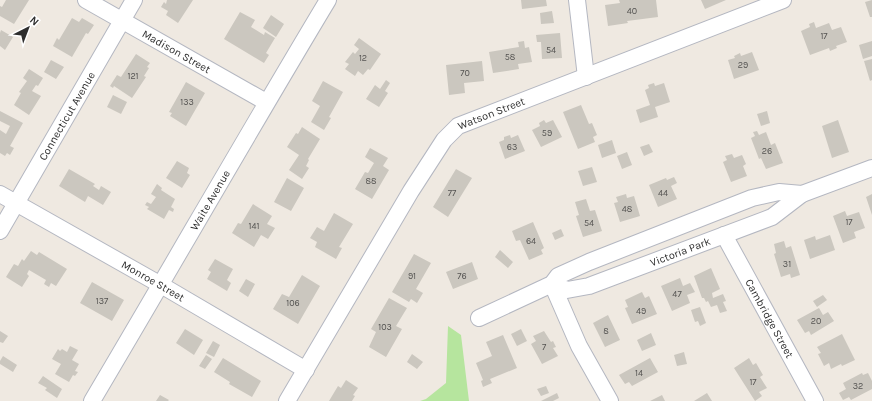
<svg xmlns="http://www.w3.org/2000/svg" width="872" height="401" font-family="Karla,sans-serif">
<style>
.green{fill:#b6e59e}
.building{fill:#cbc7bf}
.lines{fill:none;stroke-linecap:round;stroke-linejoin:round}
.minor-casing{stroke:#b4b7c1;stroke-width:18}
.minor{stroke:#fff;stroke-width:16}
.labels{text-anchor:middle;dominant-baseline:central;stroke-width:3.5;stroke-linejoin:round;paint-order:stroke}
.number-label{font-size:9px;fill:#555452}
.street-label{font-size:11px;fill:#2e2e2e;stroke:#fff}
</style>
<rect width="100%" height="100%" fill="#efe9e1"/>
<path class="green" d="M448,326L461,335L469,401H420L426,399L446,383Z"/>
<path class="building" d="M6,0H29L14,24L0,16V6L2,7Z
M167,0H193L178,23L166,15L168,11L161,7L164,2L166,4Z
M521,0H546L547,6L522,9Z
M619,0H656L658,17L627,21L628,23L608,26L605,5L620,3Z
M701,0H726L705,9Z
M872,0V17H870L865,2Z
M552,11L554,23L541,24L540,13Z
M240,12L255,20L251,27L264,35L265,32L275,38L266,53L269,55L264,63L224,39Z
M271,15L284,24L276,37L263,28Z
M72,18L79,22L82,18L94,25L88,34L86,33L72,57L53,46L57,38L59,40Z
M814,22L816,28L829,23L832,30L841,27L847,42L836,46L837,48L830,51L829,48L810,55L801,31L810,27L809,24Z
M1,30L13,37L5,50L0,46V33Z
M560,33L562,58L542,59L541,42H537L536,35Z
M359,38L381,54L370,70L368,69L363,75L358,71L355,76L345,69L349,64L345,62L353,52L355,54L359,49L354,45Z
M524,41L525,48L529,47L532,62L518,64L519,69L493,73L489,52L519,47L518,42Z
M872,41V56L863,59L859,45Z
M752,52L759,70L734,79L728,60L735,58L734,56L740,53L741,56Z
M136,54L150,63L147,67L149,68L144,76L146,77L132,98L114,86L113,88L110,86L117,75L121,77Z
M872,59V80L870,81L864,61Z
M51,60L64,67L56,79L44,72Z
M482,61L484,81L464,83L465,93L449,95L446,65Z
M29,69L43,78L38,86L36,85L32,91L41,96L29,115L14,105L21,93L19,92L27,81L23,78Z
M386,80L390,83L385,91L388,93L379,107L366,99L375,85L380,89Z
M323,81L343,92L329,117L331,118L324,130L311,122L320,106L312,101Z
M186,82L205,93L186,126L170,116L172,113L169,112Z
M654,83L655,86L664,83L670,102L655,107L658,117L640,123L636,110L650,105L645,90L649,88L648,85Z
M113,95L127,102L121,114L107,107Z
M581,105L589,124L592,123L597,135L593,137L595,142L578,149L563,112Z
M0,111L23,123L10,146L14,148L10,155L7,153L5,156L0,153V130L6,134L10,126L0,121Z
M767,111L770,123L761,126L757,114Z
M544,120L546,123L553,120L562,137L541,147L532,130L540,126L539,123Z
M838,120L849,152L832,158L822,126Z
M302,127L320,139L308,159L309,160L306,166L309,168L302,179L289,170L299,155L287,147L296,133L298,134Z
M757,131L759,135L766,132L771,145L775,143L783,163L766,169L761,158L759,159L751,138L755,136L753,132Z
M510,135L511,138L518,135L525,151L505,159L499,142L504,140V137Z
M612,140L616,153L602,158L598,145Z
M649,144L653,152L644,156L640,147Z
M370,148L388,158L383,166L389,170L372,199L355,189L365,172L368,173L374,163L365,157Z
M627,152L632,165L622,169L617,156Z
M732,154L734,158L742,155L746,164L743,166L747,176L731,182L723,162L727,160L725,156Z
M177,161L189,168L187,173L190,175L182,188L166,178Z
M592,167L597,182L583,186L578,171Z
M69,169L95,184L93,186L99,190L101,186L111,192L103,205L88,196L85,202L59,186Z
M456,169L472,178L448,217L433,207Z
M674,177L677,183L671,186L677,199L658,207L649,185L666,178L667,180Z
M287,178L304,188L291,211L274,202Z
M157,184L162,188L161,190L175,199L171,207L174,209L173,212L169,210L164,219L147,209L149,207L145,205L147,202L151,204L156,197L151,194Z
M626,194L627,198L634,196L640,216L620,222L614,203L618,202L616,197Z
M872,194V215L866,197Z
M586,199L590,211L595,210L602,231L583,237L576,216L579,215L575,202Z
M253,204L272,216L267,224L275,228L268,239L261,235L254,247L232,233L238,223L241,224Z
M845,211L847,216L859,212L865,228L854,232L856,238L843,243L833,216Z
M334,213L353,224L339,247L342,248L336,259L315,247L317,242L310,238L317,227L324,231Z
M533,222L544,248L541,250L543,254L529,260L520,240L516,241L512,231Z
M561,229L564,236L555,240L552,233Z
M830,235L835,250L810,259L804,240L815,236L816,240Z
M784,241L786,248L791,246L800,275L791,278L790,274L781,277L774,254L776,253L774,244Z
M500,250L513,262L508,268L495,257Z
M31,251L37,255L39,252L67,269L56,286L51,283L49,287L44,284L46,280L29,270L27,274L29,276L22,287L6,277L14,264L18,266L22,259L24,261Z
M414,254L431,263L416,289L423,293L417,303L411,299L409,302L392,292Z
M215,259L233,269L227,280L231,283L227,291L207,279L211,272L208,270Z
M472,262L478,279L453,289L446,272Z
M711,268L720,289L712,293L713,298L723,294L726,301L723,302L727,311L720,313L717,305L711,307L708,301L706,302L704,298H702L694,276Z
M302,275L320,286L298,324L273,309L282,294L289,297Z
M680,278L683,286L690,283L695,292L687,295L690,303L672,311L661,286Z
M246,279L255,284L248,297L239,291Z
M92,282L124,300L112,321L80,303Z
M642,292L645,298L649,296L657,314L632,324L625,308L628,307L625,300Z
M823,295L827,300L817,307L813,301Z
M389,298L407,308L396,326L402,329L386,357L369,347L376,332L371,329Z
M700,307L706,323L700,326L698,321L695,322L691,310Z
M819,308L823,315L828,312L834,321L811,335L809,331L805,333L797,320Z
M608,315L620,340L605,347L593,323Z
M185,329L203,340L194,355L176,343Z
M521,329L527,341L517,346L511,334Z
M0,331L8,336L3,343L0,342Z
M544,331L551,342L553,341L556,347L553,348L558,356L542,364L531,344L536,341L533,336Z
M651,333L656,345L642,351L637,340Z
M842,334L855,360L842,366L841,364L831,369L829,363L824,366L818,354L821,353L817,347Z
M503,335L517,368L490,379L492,383L483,387L481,381L483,380L476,363L492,356L486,342Z
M213,341L220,345L214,357L206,353Z
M70,346L78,350L72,360L79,364L75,371L78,372L75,376L73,375L69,382L55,374L61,364L52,359L58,349L60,351L62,349L67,352Z
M684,352L687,364L677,366L674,355Z
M412,354L423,362L417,369L407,362Z
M206,355L212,359L205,369L199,366Z
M3,356L17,365L13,372L0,364V361Z
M223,358L261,381L252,397L229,384L230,382L214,372Z
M650,358L658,372L632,386L629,382L625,384L619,375Z
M749,358L753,365L756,363L763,375L760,377L767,388L759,392L762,396L755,401L734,368Z
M862,373L863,375L868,373L872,381V389L851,400L849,397L843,400L839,393L846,389L843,383Z
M43,376L62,389L57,398L45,390L47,388L38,383Z
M346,380L358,388L353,395L355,396L352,401H329L338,386L341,388Z
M546,386L549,393L541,396L537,389Z
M557,393L559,398L553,401H541Z
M707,393L712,401H694Z
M160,395L169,400L168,401H156Z
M662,395L665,401H650Z"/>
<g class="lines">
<defs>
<g id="minor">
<path id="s1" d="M86,0L266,102"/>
<path d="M577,0L586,77"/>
<path id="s2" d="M0,194L161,285L306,370"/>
<path id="s3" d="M0,231L134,0"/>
<path id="s4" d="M724,235L815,401"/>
<path id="s5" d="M552,284L567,290L589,286L772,217L802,194L872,168"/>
<path d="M552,284L579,346L610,401"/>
<path d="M479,318L552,284L558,276L589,262L752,198L779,192L802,194"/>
<path id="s6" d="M92,401C171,268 248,133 328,0"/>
<path id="s7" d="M287,401L411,191L444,140L458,126L783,0"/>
</g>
</defs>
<use href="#minor" class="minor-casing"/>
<use href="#minor" class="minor"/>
</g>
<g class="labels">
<g class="number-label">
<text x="632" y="11">40</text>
<text x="824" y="36">17</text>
<text x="551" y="50">54</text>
<text x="510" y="57">58</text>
<text x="363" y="58">12</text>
<text x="743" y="65">29</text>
<text x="465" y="73">70</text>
<text x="133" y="76">121</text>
<text x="187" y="102">133</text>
<text x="547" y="133">59</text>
<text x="512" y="147">63</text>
<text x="767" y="151">26</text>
<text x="371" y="181">88</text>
<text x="452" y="193">77</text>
<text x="663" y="193">44</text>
<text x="627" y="209">48</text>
<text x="849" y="222">17</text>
<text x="589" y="223">54</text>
<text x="254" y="226">141</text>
<text x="531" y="241">64</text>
<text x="787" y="264">31</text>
<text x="412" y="276">91</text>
<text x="462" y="276">76</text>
<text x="677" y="294">47</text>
<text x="102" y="301">137</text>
<text x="293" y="303">106</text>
<text x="641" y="311">49</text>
<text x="816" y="321">20</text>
<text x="385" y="327">103</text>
<text x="606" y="331">8</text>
<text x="544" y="347">7</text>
<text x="639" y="373">14</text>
<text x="753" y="382">17</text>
<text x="858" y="386">32</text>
</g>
<g class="street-label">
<text stroke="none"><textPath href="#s1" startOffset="104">Madison Street</textPath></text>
<text stroke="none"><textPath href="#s7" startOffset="360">Watson Street</textPath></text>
<text stroke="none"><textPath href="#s3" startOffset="133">Connecticut Avenue</textPath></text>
<text stroke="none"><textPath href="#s6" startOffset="233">Waite Avenue</textPath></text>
<text stroke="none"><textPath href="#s5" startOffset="136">Victoria Park</textPath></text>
<text stroke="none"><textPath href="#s2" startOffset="176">Monroe Street</textPath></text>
<text stroke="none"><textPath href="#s4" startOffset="95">Cambridge Street</textPath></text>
</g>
</g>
<g transform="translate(28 28) rotate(42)" stroke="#ffffff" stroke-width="3" paint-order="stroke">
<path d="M0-3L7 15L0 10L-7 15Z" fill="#2e2e2e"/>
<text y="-6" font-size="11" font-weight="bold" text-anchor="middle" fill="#2e2e2e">N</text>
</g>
</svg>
